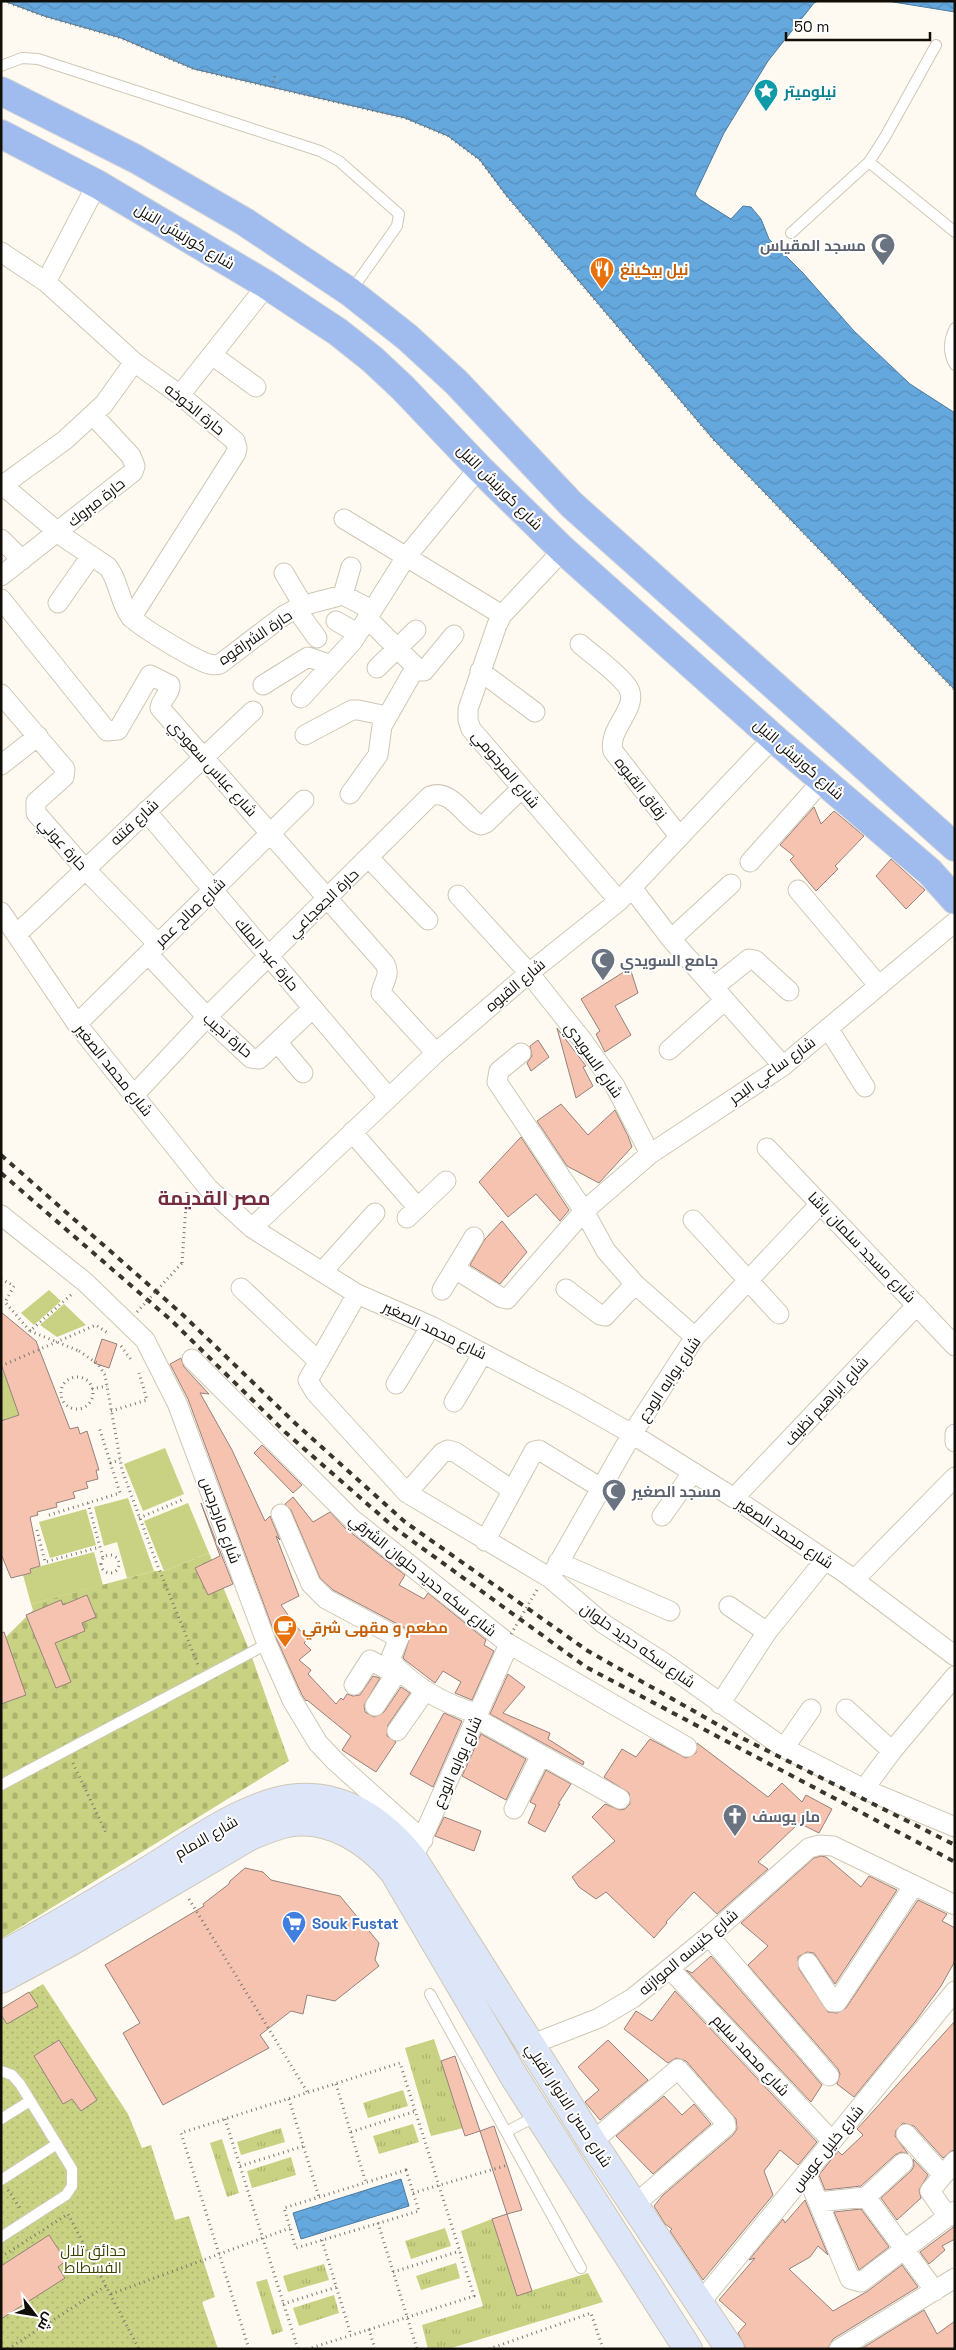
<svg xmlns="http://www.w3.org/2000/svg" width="956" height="2350" font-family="'Space Grotesk',Cairo,sans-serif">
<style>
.grass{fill:url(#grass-tufts)}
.cemetery{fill:url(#cemetery-stones)}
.park{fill:url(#park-dots)}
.garden{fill:#c8d282}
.water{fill:url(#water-waves);stroke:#4c7a9e}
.building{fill:#f5c3b0;stroke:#97827b}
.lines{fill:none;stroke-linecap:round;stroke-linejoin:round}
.service-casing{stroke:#d0c7b4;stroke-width:12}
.minor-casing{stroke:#d0c7b4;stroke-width:21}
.secondary-casing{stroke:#d0c7b4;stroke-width:30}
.trunk-casing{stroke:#d9d8d7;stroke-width:30}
.path{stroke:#7d7a73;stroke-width:3;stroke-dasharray:1 4;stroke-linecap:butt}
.service{stroke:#fff;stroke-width:10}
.minor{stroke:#fff;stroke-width:19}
.secondary{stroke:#dce6f8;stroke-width:28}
.trunk{stroke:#a0bcee;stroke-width:28}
.rail{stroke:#38352e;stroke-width:4;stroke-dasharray:6 6;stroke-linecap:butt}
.path-bridge{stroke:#7d7a73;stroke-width:3;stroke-dasharray:1 4;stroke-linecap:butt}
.labels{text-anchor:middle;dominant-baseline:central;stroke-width:4;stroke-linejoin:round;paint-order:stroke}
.culture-label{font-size:15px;font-weight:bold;fill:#0d838f;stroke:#fff;text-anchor:start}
.street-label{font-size:15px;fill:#110e08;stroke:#fff}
.worship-label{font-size:15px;font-weight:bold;fill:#5b616d;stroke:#fff;text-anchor:start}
.food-label{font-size:15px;font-weight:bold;fill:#c56008;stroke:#fff;text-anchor:start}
.shop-label{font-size:15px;font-weight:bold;fill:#366cbe;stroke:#fff;text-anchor:start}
.park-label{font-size:15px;fill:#3d4201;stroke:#fff}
.district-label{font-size:20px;font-weight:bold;fill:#732d3e;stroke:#fff}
</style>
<defs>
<pattern id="grass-tufts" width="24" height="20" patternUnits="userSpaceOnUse" patternTransform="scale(1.25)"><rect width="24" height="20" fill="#c8d282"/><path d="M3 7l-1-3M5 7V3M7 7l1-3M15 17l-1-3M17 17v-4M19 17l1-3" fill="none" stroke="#abb36f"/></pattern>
<pattern id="cemetery-stones" width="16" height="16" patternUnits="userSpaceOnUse" patternTransform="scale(1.25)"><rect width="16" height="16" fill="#c8d282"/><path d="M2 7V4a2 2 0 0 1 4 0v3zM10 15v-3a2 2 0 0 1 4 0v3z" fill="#abb36f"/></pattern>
<pattern id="park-dots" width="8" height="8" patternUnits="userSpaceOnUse" patternTransform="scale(1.25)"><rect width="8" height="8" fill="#c8d282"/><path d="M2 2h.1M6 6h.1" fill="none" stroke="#abb36f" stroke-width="1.8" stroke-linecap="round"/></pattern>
<pattern id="water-waves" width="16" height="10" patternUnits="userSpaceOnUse" patternTransform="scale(1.25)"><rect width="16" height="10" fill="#65a8de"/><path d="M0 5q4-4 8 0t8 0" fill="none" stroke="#578fbd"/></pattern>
</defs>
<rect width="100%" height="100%" fill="#fefaf2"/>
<path class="grass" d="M434,2039L463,2128L431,2136L405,2048Z
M403,2090L408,2106L368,2118L363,2103Z
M413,2124L419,2142L379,2154L373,2136Z
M281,2128L285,2142L241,2155L237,2142Z
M222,2139L239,2193L227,2197L210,2143Z
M291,2157L296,2175L252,2188L247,2171Z
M492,2219L517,2295L588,2273L603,2302L448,2349H428L422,2325L483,2306L461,2231Z
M445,2228L451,2246L411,2259L405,2241Z
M456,2263L460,2278L421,2290L416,2276Z
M324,2264L329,2280L288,2292L283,2276Z
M267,2279L283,2331L272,2335L256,2282Z
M334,2295L339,2313L299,2326L293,2308Z"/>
<path class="cemetery" d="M209,1553L250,1652L289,1761L1,1939V1704L6,1637L33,1610L31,1604L154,1571H164Z"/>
<path class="park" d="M43,1984L128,2114L142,2148L151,2145L175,2220L189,2216L215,2297L202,2302L218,2349H1V2009Z"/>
<path class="garden" d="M49,1290L61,1301L34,1325L21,1313Z
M64,1304L86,1325L57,1337L40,1325Z
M4,1372L46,1431L1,1421V1373Z
M165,1448L184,1494L143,1511L124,1464Z
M128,1498L154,1571L127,1578L117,1542L104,1546L94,1507Z
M188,1503L209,1553L164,1571L144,1521Z
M86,1509L96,1545L50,1558L39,1522Z
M94,1552L103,1585L31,1604L23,1575L31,1573L30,1569Z"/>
<path class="water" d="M4,1H818L814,3L768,61L724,133L695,194L699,199L731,219L743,206L751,207L761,219L769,239L803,273L854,331L910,384L955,413V690L714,440L506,195L480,160L448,136L405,118L194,69L121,38L44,16Z
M887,1H955V12Z
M401,2179L409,2206L301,2239L293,2213Z"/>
<path class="building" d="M814,807L821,824L834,811L864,836L835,866L838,869L816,891L790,860L794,856L780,845Z
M891,859L925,890L906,909L876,876Z
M630,968L638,993L615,1006L631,1035L605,1052L596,1034L600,1031L581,999Z
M557,1028L586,1066L583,1067L593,1086L576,1098Z
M538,1040L549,1057L531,1071L527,1063L532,1056L530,1046Z
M561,1104L588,1135L615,1110L628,1136L632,1147L599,1183L567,1166L537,1121Z
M521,1137L569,1210L560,1221L536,1194L508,1217L479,1182Z
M502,1221L527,1252L500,1284L470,1265L485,1239Z
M1,1312L36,1341L70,1429L78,1427L80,1434L87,1431L99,1470H96L98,1479L86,1482L88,1488L73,1492L75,1498L56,1503L57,1507L37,1512L38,1515L30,1517L40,1566L30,1569L31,1573L11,1578L1,1554V1421L19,1415L1,1364Z
M102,1339L117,1344L109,1368L94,1363Z
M181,1358L184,1367L209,1394L200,1393L232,1450L265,1521L270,1516L280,1540L276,1536L299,1596L281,1605L295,1625L308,1639L304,1643L311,1650L299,1660L311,1670L308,1674L336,1704L341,1698L343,1700L347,1694L353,1696L360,1695L373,1676L380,1678L364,1705L365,1712L374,1717L384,1712L401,1687L410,1693L388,1725L387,1736L396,1742L376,1772L342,1750L351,1736L307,1700L306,1701L302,1695L277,1640L188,1399L170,1364Z
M262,1445L302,1485L293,1493L254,1453Z
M293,1497L313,1522L330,1512L345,1528L405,1575L399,1585L424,1599L428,1593L486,1640L484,1645L494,1651L472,1700L455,1693L461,1682L443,1671L435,1683L405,1660L403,1658L410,1637L405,1628L333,1590L320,1578L291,1510L285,1504Z
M201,1503L233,1584L208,1595L195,1568L220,1556Z
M87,1595L96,1617L82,1623L85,1631L55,1643L71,1682L56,1688L26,1615L61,1600L63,1605Z
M4,1632L26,1695L1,1704V1633Z
M508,1674L525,1687L503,1713L550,1733L548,1739L584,1762L583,1765L490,1714Z
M444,1713L462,1721L433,1787L410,1774Z
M481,1734L526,1759L506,1800L462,1776Z
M650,1739L686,1758L696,1753L697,1743L768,1797L782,1783L802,1802L806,1795L832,1809L819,1833L799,1823L758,1862L768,1869L717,1914L694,1892L666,1922L667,1923L654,1938L606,1892L596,1899L579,1887L572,1877L615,1841L592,1817L605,1804L620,1810L625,1809L630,1804L629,1793L604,1777L622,1749L636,1757Z
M546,1770L571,1784L558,1804H560L545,1832L528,1823L536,1805L530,1802Z
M444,1817L481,1831L474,1851L435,1836Z
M821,1856L826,1857L861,1887L869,1876L897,1890L835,1984L814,1953L807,1952L798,1957L799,1969L828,2012L837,2013L846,2008L918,1900L947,1914L942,1921L955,1928V1961L941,1986L915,2022L854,2097L837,2084L840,2074L838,2069L748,1965L768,1946L741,1923L814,1858Z
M245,1868L263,1872L271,1880L340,1896L379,1943L375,1960L379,1966L335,2001L307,1995L303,2014L291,2011L260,2035L269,2048L163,2105L123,2033L140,2023L105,1965L204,1906L203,1904L229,1884L230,1881Z
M711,1956L822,2085L811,2102L686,1970L692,1973Z
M675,1991L817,2142L798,2165L780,2150L764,2171L773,2195L703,2280L670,2231L672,2229L665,2224L654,2206L663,2195L733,2135L737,2129L736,2119L686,2061L676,2058L668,2063L624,2029L636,2011L652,2021Z
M29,1992L38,2006L7,2024L1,2015V2009Z
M955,2021V2150L951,2151L943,2158L914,2126L903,2123L896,2130L895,2136L908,2154L901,2152L895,2155L861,2186L825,2190L819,2175L838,2151L842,2155L863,2135L857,2129Z
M59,2040L97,2100L81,2111L72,2099L63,2104L34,2056Z
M608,2040L648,2080L600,2120L585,2102L599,2090L578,2067Z
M455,2056L480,2131L465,2136L441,2061Z
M664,2096L682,2115L694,2104L711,2124L653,2174L616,2136Z
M494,2126L522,2210L507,2214L480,2131Z
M913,2159L928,2175L919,2190L921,2198L897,2220L881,2198L911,2171L914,2166Z
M805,2200L828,2255L818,2246L810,2257L789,2269L833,2311L868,2291L902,2265L918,2287L833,2339L828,2349H746L738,2333L746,2324L719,2300L755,2258L749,2260L783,2219L785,2223Z
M861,2209L889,2247L859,2270L834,2212Z
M507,2214L532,2291L517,2296L492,2219Z
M955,2226V2239L942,2246L945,2250L929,2264L920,2252Z
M49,2235L66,2261L58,2267L65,2278L1,2319V2266Z
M924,2310L937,2334L955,2321V2349H861Z"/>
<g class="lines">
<defs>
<path id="service" d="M1,66L22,58L38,59L320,151L339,161L399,214L397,226L351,291
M869,162L955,232
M791,233L869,162L885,137L936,45
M955,328C949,340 948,353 955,365
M1,1785L267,1644
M430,1994L581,2268
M1,2071L12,2075L20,2084L72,2169V2186L66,2195L1,2237
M1,2119L30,2101
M506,2132L538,2115
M1,2180L57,2144"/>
<path id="minor" d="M1,252L46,282L134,362
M46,282L97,184
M212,355L256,387
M180,395L267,285
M1,484L65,538L108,567C119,581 119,601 130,616C138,626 195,660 209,664C213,665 216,665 220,664L283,616L301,606L343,595L372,610
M3,485L65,440L104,404L134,362L180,395L235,441L237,448L236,453L131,618
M344,519L502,615
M1,539L22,560
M563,550L502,615L497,625L468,709V720L471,729L619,901
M284,573L303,605
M1,576L133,472L135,466L131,456L93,415
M343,595L351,567
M1,599L107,731L118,730L150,675L170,685C171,693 161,699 160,708L385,964C391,975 383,982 381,993L436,1053
M58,603L91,556
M301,606L302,617L317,638
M367,618L420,671H424L454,635
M336,621L357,633
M580,644C595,657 615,670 627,686C642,706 607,728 613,751L679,836
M377,668L416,630
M480,671L535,712
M263,685L308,657L331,665
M1,694L65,769L64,777L36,802V813L85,869L158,944
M301,698L353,641L406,557L479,468
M305,735L352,710H358L387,716
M1,765L38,736
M350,794L378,755L382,726L415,668
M146,811L388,1097
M369,858L428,920
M750,862L823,780
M632,888L671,939L783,1066
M798,890L879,986
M458,895L529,973L583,1041L615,1086L650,1154
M1,912L77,1024L208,1188L252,1228L357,1294L431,1326L576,1402L632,1434L734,1498L845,1573L955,1656
M17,934L253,711
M671,939L731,884
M148,954L207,1017L251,1058L259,1059L313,1008
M714,987L749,959L755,960L789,991
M77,1024L304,800
M828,1028L865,1087
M277,1042L303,1073
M669,1050L725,1000
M521,1053L499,1071L497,1082L584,1211L606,1251L635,1284L695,1337
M134,1095L207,1017L430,796C448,789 462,811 475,822L481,825L486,823L522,788
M352,1132L418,1208
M767,1148L955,1346
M1,1215L85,1282L145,1340L177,1403L267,1644L292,1700L318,1743L335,1761L423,1840
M407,1218L446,1181
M693,1220L779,1314
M252,1228L436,1053L529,973L619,901L773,738
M455,1269L502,1298L507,1299L584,1211L650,1154L783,1066L955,922
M322,1272L375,1213
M241,1288L318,1361
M566,1289L600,1315L605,1316L635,1284
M442,1290L474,1237
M357,1294L308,1380L315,1392L407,1493L550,1578L604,1624L663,1662L784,1748L864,1789L955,1827
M192,1359L352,1519L494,1632L509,1644L687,1747
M396,1384L431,1326
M454,1402L483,1353
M955,1434V1442
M407,1493L442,1453L448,1450L455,1452L512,1490
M734,1498L917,1305
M281,1514L311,1584L326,1599L399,1638L390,1660C414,1688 444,1704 479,1714
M662,1516L693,1472
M485,1541L534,1451L539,1450L601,1488
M558,1562L670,1611
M550,1578L632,1434L695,1337L820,1204
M854,1580L955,1477
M729,1606L767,1632
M354,1685L370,1660L386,1669L392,1662
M720,1704L767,1632L825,1560
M375,1706L399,1669
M846,1709L892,1751
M477,1719L620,1799
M397,1731L425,1691
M784,1748L811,1709
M864,1789L892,1751L955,1676
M514,1809L541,1755
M417,1850L509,1644
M709,1936L829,2076
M808,1963L833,2002H837L914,1885
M670,1969L832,2141
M530,2045L599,2018L633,1998L709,1936L809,1848L820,1845L833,1846L955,1905
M906,2134L943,2175
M592,2142L678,2069L725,2122L726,2126L634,2205
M806,2173L850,2279L861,2282L955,2211
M866,2197L935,2291
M818,2202L866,2197L903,2163
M948,2217L930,2191L955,2161
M699,2304L955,1991
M839,2349L955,2278"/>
<path id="secondary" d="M1,1956C51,1929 100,1900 149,1870C190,1845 249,1801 298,1798C347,1795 384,1823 413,1859L592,2142L730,2349
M1,1979L68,1943L250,1836C262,1831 274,1826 287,1823C329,1815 369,1841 394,1872L515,2078L688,2349"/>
<path id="trunk" d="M1,91L136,159L245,222L350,292L407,337L456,382L572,505L955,847
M1,134L97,184L267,285L338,332L372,359L403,388L479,468L563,550L778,742L930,872L955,900"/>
</defs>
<use href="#service" class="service-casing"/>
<use href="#minor" class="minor-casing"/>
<use href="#secondary" class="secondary-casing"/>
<use href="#trunk" class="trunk-casing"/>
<path class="path" d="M4,1L44,16L121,38L194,69L405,118L448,136L480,160L506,195L714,440L955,690
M272,87L275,75
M182,1263L187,1191
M1,1279L14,1286L5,1302L30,1331L72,1294
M121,1346L132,1361
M79,1351L98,1364L105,1375L122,1470L157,1564L198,1665
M1,1366L96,1325L109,1334
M61 1393a16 16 0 1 1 32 0a16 16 0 1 1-32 0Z
M92,1389L107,1386
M111,1411L147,1400L139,1373
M110,1463L120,1460
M88,1503L103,1558
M49,1515L120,1493L99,1427
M139,1518L184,1499
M37,1530L45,1562L100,1547
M101 1564a9 9 0 1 1 18 0a9 9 0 1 1-18 0Z
M73,1763L107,1835
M189,1899L308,2093
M336,2084L366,2183
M289,2099L319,2197
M225,2119L298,2349
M351,2132L416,2111
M240,2166L304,2146
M406,2170L419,2211L296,2248L284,2208Z
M8,2190L20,2208
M413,2193L508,2165
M378,2223L417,2349
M322,2240L351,2335
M1,2257L68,2214L139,2349
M393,2272L460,2251
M111,2294L290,2228
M283,2304L337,2287
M369,2329L375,2349
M8,2349L106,2286
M249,2349L181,2133L400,2063L474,2296L308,2349
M489,2349L591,2313L603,2349"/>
<use href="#service" class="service"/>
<use href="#minor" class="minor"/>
<use href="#secondary" class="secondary"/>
<use href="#trunk" class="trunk"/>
<path class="rail" d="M1,1155L183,1315L296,1424L405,1522L588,1651L736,1735L955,1845
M1,1173L172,1321L285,1432L396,1529L586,1667L955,1862"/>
<path class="path-bridge" d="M137,1312L182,1263
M30,1331L79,1351
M511,1634L538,1588"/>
</g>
<defs>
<symbol id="sight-pin" viewBox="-11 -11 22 30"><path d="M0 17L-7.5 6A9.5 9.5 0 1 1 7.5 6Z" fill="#0f9aa8" stroke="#fff"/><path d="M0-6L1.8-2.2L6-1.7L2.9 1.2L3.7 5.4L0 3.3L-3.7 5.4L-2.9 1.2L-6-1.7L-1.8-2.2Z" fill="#fff"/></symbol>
<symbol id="mosque-pin" viewBox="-11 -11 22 30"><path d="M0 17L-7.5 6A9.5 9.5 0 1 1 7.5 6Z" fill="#6b7280" stroke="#fff"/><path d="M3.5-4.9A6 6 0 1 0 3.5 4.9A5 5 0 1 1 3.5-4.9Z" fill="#fff"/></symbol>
<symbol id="restaurant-pin" viewBox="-11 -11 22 30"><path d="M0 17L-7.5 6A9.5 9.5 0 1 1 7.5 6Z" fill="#e8710a" stroke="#fff"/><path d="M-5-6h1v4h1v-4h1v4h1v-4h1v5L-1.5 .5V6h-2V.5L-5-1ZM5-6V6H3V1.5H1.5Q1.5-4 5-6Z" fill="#fff"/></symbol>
<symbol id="cafe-pin" viewBox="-11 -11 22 30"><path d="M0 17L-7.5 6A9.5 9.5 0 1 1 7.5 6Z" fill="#e8710a" stroke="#fff"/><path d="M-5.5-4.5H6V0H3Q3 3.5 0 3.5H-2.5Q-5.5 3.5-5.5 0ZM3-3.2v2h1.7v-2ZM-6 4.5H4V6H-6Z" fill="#fff"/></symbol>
<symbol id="church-pin" viewBox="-11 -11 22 30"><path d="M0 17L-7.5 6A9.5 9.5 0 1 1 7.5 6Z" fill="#6b7280" stroke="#fff"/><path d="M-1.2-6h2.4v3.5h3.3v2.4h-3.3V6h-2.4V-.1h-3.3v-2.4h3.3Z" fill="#fff"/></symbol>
<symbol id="supermarket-pin" viewBox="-11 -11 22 30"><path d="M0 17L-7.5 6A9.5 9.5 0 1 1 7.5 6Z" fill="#3f7fe0" stroke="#fff"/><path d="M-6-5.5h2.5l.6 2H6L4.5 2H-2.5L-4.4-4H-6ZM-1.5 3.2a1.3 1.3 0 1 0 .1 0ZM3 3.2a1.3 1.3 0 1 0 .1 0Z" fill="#fff"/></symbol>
</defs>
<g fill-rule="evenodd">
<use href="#sight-pin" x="752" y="77" width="28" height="38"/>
<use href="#mosque-pin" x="869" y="231" width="28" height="38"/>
<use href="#restaurant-pin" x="588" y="255" width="28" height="38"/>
<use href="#mosque-pin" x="589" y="946" width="28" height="38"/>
<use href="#mosque-pin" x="600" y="1477" width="28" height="38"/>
<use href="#cafe-pin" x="271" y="1613" width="28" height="38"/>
<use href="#church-pin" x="721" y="1802" width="28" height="38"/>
<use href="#supermarket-pin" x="280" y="1909" width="28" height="38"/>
</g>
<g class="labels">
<g class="culture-label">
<text x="784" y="91">نيلوميتر</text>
</g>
<g class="street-label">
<text transform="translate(185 236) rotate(31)">شارع كورنيش النيل</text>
<text transform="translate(195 409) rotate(39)">حارة الخوخه</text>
<text transform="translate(500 487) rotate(45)">شارع كورنيش النيل</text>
<text transform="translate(96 502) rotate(-38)">حارة مبروك</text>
<text transform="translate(255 637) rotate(-34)">حارة الشراقوه</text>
<text transform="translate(799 759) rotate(41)">شارع كورنيش النيل</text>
<text transform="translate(213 768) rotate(48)">شارع عباس سعودي</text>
<text transform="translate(506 769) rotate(50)">شارع المرحومي</text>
<text transform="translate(641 788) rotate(52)">زقاق القبوه</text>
<text transform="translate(134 822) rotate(-43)">شارع فتنه</text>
<text transform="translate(63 844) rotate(48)">حارة عوني</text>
<text transform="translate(323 903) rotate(-44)">حارة الجعجاعي</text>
<text transform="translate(190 912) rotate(-44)">شارع صالح عمر</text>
<text transform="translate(267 954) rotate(50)">حارة عبد الملك</text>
<text transform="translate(515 985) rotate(-40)">شارع القبوه</text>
<text transform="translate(228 1035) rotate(41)">حارة نجيب</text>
<text transform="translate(594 1060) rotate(55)">شارع السويدي</text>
<text transform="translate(114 1070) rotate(51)">شارع محمد الصغير</text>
<text transform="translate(772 1070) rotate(-36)">شارع ساعي البحر</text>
<text transform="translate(862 1247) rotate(46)">شارع مسجد سلمان باشا</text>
<text transform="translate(435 1330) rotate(26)">شارع محمد الصغير</text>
<text transform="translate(669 1379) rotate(-56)">شارع بوابه الودع</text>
<text transform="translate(826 1401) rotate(-47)">شارع ابراهيم نظيف</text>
<text transform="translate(221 1520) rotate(70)">شارع مارجرجس</text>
<text transform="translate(785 1533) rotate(34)">شارع محمد الصغير</text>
<text transform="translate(423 1575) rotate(39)">شارع سكه حديد حلوان الشرقي</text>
<text transform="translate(638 1645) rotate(35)">شارع سكه حديد حلوان</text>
<text transform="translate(457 1762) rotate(-66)">شارع بوابه الودع</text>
<text transform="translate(206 1837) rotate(-30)">شارع الامام</text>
<text transform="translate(688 1952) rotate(-40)">شارع كنيسه الموازنه</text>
<text transform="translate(751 2055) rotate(47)">شارع محمد سليم</text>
<text transform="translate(569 2105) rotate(57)">شارع حسن الانوار القبلي</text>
<text transform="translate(827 2148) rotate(-51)">شارع خليل عويس</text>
</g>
<g class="worship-label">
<text x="866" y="245" text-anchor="end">مسجد المقياس</text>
<text x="620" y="960">جامع السويدي</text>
<text x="632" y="1491">مسجد الصغير</text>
<text x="752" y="1816">مار يوسف</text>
</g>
<g class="food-label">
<text x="620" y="269">نيل بيكينغ</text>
<text x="302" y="1627">مطعم و مقهى شرقي</text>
</g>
<g class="shop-label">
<text x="312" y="1923">Souk Fustat</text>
</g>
<g class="park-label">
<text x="93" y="2250">حدائق تلال<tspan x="93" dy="17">الفسطاط</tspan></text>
</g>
<g class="district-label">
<text x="214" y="1198">مصر القديمة</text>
</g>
</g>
<rect width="956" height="2350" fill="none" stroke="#110e08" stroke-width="5"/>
<g transform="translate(35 2315) rotate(121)" stroke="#ffffff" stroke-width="4" paint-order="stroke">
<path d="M0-4L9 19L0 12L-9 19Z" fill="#110e08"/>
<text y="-8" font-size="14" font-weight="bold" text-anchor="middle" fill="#110e08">ش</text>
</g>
<path d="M786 32v8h144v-8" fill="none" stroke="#110e08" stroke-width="2.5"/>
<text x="794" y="32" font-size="15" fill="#110e08" stroke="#ffffff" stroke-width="4" paint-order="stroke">50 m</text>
</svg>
